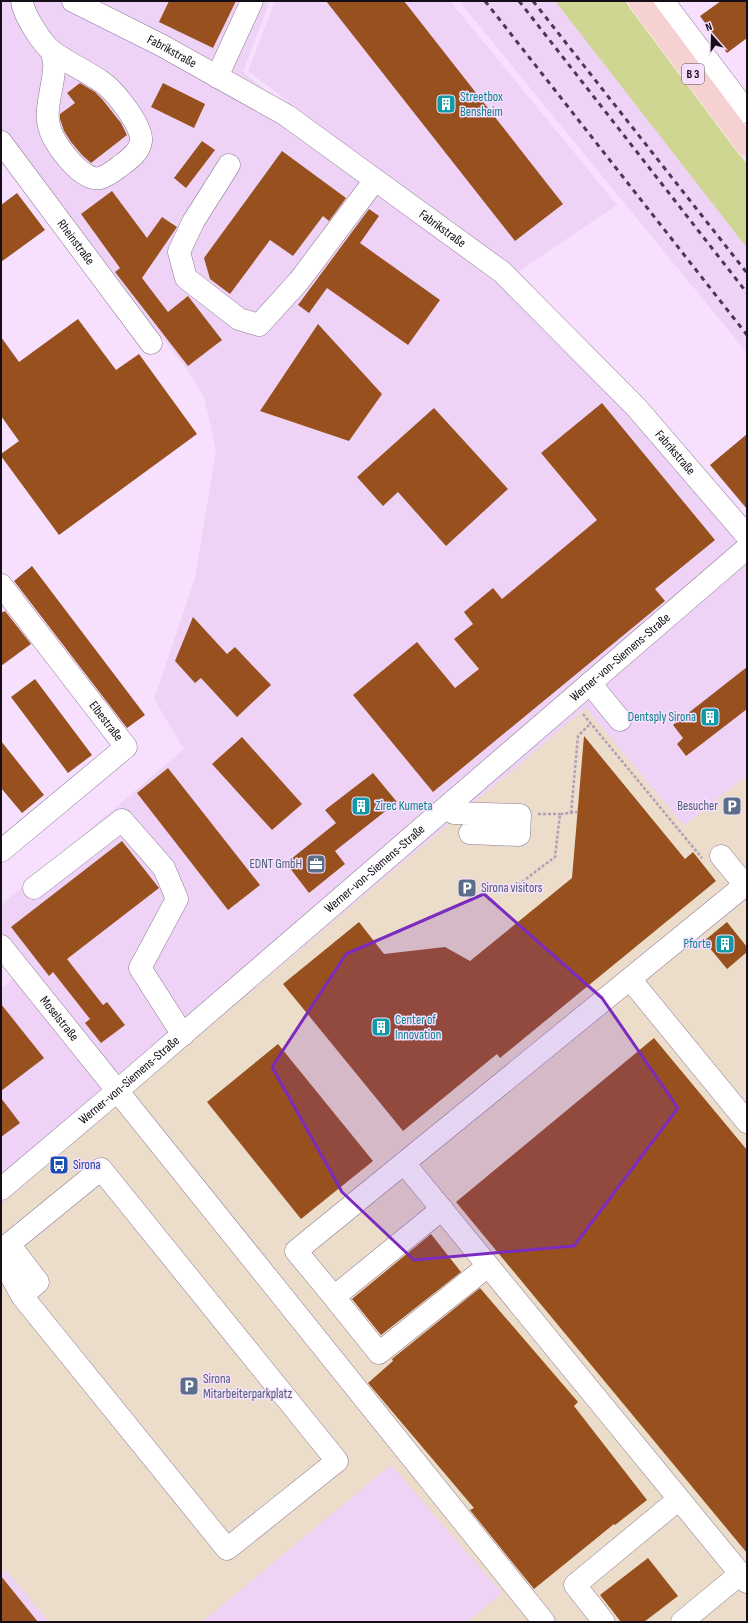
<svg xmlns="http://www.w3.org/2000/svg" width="748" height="1623" font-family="'Sofia Sans Condensed',sans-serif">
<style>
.built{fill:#eed3f6}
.industrial{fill:#ebddca}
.green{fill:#cfd691}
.building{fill:#98511e}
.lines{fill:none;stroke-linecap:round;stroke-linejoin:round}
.minor-casing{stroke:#8e7a95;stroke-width:23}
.major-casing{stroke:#fff;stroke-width:23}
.path{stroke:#b09fb6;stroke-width:2.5;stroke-dasharray:3 2;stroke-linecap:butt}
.minor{stroke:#fff;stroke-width:22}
.major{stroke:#f6d1d1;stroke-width:22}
.rail{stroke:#473c4b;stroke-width:3;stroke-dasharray:5 5;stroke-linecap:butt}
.marked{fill:#7b2cbf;fill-opacity:0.2;stroke:#7b2cbf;stroke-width:3;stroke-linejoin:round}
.labels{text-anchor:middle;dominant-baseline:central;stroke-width:3;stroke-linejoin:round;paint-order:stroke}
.shield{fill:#f6e0fe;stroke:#584d5d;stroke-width:1}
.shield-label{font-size:12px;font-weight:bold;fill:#150e18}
.street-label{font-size:13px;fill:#150e18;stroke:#f6e0fe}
.culture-label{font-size:13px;fill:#0d838f;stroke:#f6e0fe;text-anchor:start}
.service-label{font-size:13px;fill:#4e5e75;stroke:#f6e0fe;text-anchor:end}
.transit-label{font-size:13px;fill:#164399;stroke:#f6e0fe;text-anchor:start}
</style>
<rect width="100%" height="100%" fill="#f6e0fe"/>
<path class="built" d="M1,1H270L243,72L497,278L635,408L747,541V1622H1V989L21,973L1,945V905L184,749L154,699L195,578L216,450L204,397L188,371L1,129Z
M275,1H450L617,205L512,276L469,239L248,71Z
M459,1H555L747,248V353Z"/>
<path class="industrial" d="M586,708L684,826L747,775V1622H467L502,1593L391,1465L202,1622H49L6,1570L1,1574V1205L126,1097Z"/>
<path class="green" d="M555,1H625L747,164V248Z"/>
<path class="building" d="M169,1H236L213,48L159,22Z
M326,1H404L563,204L515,241Z
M721,1H747V38L727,53L700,16Z
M80,83L95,92L102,99L121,123L127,135L91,163L82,155L71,142L64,131L60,119V114L75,103L67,93Z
M163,83L205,104L194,128L151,107Z
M202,141L215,150L186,188L174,178Z
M282,151L346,198L329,221L323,216L293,256L270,240L230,294L210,279L204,258Z
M112,191L147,238L162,217L177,227L142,278L168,312L188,296L222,340L188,366L115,272L120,268L81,214Z
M17,193L45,230L1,262V205Z
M369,209L379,216L360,243L440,300L408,345L327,288L309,313L298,305Z
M78,319L116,370L139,354L197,434L59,535L1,456V454L19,441L1,416V337L19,362Z
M318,324L382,394L349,441L260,411Z
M602,403L715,540L655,589L665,601L433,792L353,695L417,642L455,688L479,669L454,639L473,624L464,612L493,588L502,599L597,520L541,453Z
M434,408L508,489L446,546L398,492L383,506L357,477Z
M747,434V509L710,465Z
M32,566L145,715L127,728L14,581Z
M5,611L31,644L1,666V613Z
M193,617L227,654L235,647L271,685L237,717L201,678L195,683L175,661Z
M747,667V709L686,756L677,744L683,738L673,725Z
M35,679L92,755L68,773L11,697Z
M584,736L685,859L693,852L716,881L500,1058L497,1054L403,1131L283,984L359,922L384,954L445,947L470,961L572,878Z
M242,737L302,804L272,830L212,764Z
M1,741L44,795L22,813L1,788Z
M168,768L260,885L228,910L137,793Z
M373,773L397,802L335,851L345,864L309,893L286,863L336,823L325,810Z
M122,841L159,888L67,959L103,1005L107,1002L125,1025L101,1043L85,1023L90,1019L53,972L49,976L11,927Z
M727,922L747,947V952L727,969L704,941Z
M1,1004L44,1058L1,1091Z
M654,1038L747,1150V1553L456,1202Z
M278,1044L373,1161L301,1219L207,1102Z
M1,1098L20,1123L1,1137Z
M431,1234L461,1272L381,1335L352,1299Z
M480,1288L578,1402L574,1406L647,1500L615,1525L614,1524L534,1589L470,1510L474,1508L368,1383L393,1361L392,1359Z
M648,1558L678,1596L644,1622H621L600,1595Z
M1,1576L38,1622H1Z"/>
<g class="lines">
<defs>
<g id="minor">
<path d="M22,1C23,14 42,44 53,52C68,63 86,71 102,82C114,90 143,126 141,141C140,151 131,158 123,164C116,169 108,176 100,178C83,182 60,150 53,137C41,114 53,92 54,69C55,63 53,56 51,51"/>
<path id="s1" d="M73,1L161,45L286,115L502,272L636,407L747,536"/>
<path d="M663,1L747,112"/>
<path d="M217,77L252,1"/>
<path id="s2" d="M1,142L151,343"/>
<path d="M229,165L193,222L179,252L186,278L239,319L259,325L299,281L375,180"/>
<path id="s3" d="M1,585L126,747L1,851"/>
<path d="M590,683L620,720"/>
<path d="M454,813L520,815L519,835L470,833"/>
<path d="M721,856L745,885L404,1163L747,1582"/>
<path d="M34,888L122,820L164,868L177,899L140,968L183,1035"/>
<path id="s4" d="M1,946L544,1622"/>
<path d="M630,979L747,1122"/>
<path d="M404,1163L296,1251L334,1297L442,1209"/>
<path id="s5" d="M1,1189L117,1091L747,548"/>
<path d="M1,1264L11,1276L22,1296L227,1549L337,1461L101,1169L9,1244L38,1282L22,1296"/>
<path d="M334,1297L379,1353L488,1266"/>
<path d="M604,1622L575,1585L679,1499"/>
<path d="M682,1622L740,1574"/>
</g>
<path id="major" d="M639,1L747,146"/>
</defs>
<use href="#minor" class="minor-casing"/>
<use href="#major" class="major-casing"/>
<path class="path" d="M583,714L702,858
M571,813L578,736L591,723
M538,814H560
M514,888L555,857L560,814L578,812"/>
<use href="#minor" class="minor"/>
<use href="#major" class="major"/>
<path class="rail" d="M485,1L747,335
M519,1L747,293
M533,1L747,273"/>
</g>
<path class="marked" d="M484,894L602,998L678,1108L574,1246L414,1260L342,1192L272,1067L346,954Z"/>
<defs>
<symbol id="building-square" viewBox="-11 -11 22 22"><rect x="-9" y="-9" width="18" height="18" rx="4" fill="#0f9aa8" stroke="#f6e0fe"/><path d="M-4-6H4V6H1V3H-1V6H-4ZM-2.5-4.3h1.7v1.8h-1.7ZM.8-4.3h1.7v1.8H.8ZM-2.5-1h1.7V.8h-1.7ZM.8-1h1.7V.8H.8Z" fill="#fff"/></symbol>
<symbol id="parking-square" viewBox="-11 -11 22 22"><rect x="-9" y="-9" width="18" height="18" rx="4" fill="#5c6f8a" stroke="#f6e0fe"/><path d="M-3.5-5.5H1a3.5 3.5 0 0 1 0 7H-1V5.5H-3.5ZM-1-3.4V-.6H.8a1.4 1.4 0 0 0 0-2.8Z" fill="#fff"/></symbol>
<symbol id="office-square" viewBox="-11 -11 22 22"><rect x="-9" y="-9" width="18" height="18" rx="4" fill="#5c6f8a" stroke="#f6e0fe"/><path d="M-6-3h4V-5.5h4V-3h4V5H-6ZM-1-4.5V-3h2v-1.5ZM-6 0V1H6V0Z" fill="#fff"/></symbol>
<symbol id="bus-square" viewBox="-11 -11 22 22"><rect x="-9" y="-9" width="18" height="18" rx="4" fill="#1a4fb4" stroke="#f6e0fe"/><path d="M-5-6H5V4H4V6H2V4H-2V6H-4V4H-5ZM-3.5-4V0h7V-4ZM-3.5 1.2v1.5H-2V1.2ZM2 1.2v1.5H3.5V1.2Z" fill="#fff"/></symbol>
</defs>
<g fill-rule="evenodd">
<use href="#building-square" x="435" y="93" width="22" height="22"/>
<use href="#building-square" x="699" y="706" width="22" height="22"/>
<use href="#building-square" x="350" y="795" width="22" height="22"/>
<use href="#parking-square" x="721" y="795" width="22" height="22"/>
<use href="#office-square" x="305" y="853" width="22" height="22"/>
<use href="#parking-square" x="456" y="877" width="22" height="22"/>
<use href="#building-square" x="714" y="933" width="22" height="22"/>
<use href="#building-square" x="370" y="1016" width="22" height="22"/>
<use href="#bus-square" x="48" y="1154" width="22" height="22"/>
<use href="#parking-square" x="178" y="1375" width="22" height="22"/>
</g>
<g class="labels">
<rect class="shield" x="682" y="64" width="22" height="20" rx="3"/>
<g class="shield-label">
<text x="693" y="74">B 3</text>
</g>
<g class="street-label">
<text stroke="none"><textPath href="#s1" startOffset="111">Fabrikstraße</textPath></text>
<text stroke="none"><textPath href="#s1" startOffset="435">Fabrikstraße</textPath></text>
<text stroke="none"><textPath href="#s2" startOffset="125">Rheinstraße</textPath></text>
<text stroke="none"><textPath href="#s1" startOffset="759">Fabrikstraße</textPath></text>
<text stroke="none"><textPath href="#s5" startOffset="816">Werner-von-Siemens-Straße</textPath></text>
<text stroke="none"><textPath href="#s3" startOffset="172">Elbestraße</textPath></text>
<text stroke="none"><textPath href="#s5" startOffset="492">Werner-von-Siemens-Straße</textPath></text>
<text stroke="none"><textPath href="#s4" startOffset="93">Moselstraße</textPath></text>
<text stroke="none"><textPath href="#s5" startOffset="168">Werner-von-Siemens-Straße</textPath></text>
</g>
<g class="culture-label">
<text x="460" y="97">Streetbox<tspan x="460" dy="15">Bensheim</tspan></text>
<text x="696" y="717" text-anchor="end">Dentsply Sirona</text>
<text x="375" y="806">Zirec Kumeta</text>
<text x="711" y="944" text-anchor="end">Pforte</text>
<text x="395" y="1020">Center of<tspan x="395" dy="15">Innovation</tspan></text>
</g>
<g class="service-label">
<text x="718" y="806">Besucher</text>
<text x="302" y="864">EDNT GmbH</text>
<text x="481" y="888" text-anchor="start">Sirona visitors</text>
<text x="203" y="1379" text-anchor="start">Sirona<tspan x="203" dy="15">Mitarbeiterparkplatz</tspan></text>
</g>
<g class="transit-label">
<text x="73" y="1165">Sirona</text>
</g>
</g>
<rect width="748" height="1623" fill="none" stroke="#150e18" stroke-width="4"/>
<g transform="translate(712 36) rotate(340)" stroke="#f6e0fe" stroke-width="3" paint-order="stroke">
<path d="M0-3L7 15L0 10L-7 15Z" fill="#150e18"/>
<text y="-6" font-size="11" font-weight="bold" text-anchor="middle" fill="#150e18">N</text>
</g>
</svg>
